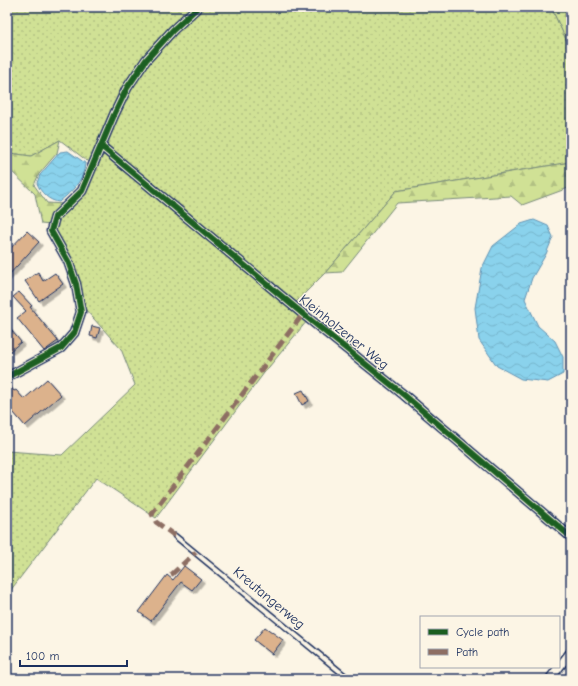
<svg xmlns="http://www.w3.org/2000/svg" width="578" height="686" font-family="'Comic Neue',sans-serif">
<style>
.grass{fill:url(#grass-dots);stroke:#76887a}
.forest{fill:url(#forest-firs);stroke:#76887a}
.water{fill:url(#water-waves);stroke:#5e91b3}
.building{fill:#dcb28c;stroke:#1b2f5e;filter:url(#shadow)}
.lines{fill:none;stroke-linecap:round;stroke-linejoin:round}
.service-casing{stroke:#1b2f5e;stroke-width:7}
.minor-casing{stroke:#1b2f5e;stroke-width:11}
.service{stroke:#fcf5e5;stroke-width:4}
.minor{stroke:#fcf5e5;stroke-width:8}
.quiet{stroke:#8d6e63;stroke-width:5;stroke-dasharray:10 5;stroke-linecap:butt}
.cycleway-casing{stroke:#fcf5e5;stroke-width:8}
.cycleway{stroke:#1b5e20;stroke-width:6}
.labels{text-anchor:middle;dominant-baseline:central;stroke-width:3;stroke-linejoin:round;paint-order:stroke}
.street-label{font-size:14px;fill:#1b2f5e;stroke:#fcf5e5}
</style>
<defs>
<pattern id="grass-dots" width="8" height="8" patternUnits="userSpaceOnUse"><rect width="8" height="8" fill="#d0e195"/><path d="M2 2h.1M6 6h.1" fill="none" stroke="#b2c183" stroke-width="1.8" stroke-linecap="round"/></pattern>
<pattern id="forest-firs" width="22" height="20" patternUnits="userSpaceOnUse"><rect width="22" height="20" fill="#d0e195"/><path d="M5 1l3.5 6h-7zM16 11l3.5 6h-7z" fill="#b2c183"/></pattern>
<pattern id="water-waves" width="16" height="10" patternUnits="userSpaceOnUse"><rect width="16" height="10" fill="#8ad2ec"/><path d="M0 5q4-4 8 0t8 0" fill="none" stroke="#76b5cd"/></pattern>
<filter id="shadow"><feDropShadow dx="3.5" dy="3.5" stdDeviation="0" flood-color="#0004"/></filter>
</defs>
<rect width="100%" height="100%" fill="#fcf5e5"/>
<filter id="ink" filterUnits="userSpaceOnUse"><feTurbulence type="fractalNoise" baseFrequency=".025" numOctaves="2"/><feDisplacementMap in="SourceGraphic" scale="8" xChannelSelector="R" yChannelSelector="G"/><feConvolveMatrix kernelMatrix="1 2 1 2 8 2 1 2 1" color-interpolation-filters="sRGB"/></filter>
<g filter="url(#ink)">
<path class="grass" d="M7,7H195L153,46L129,78L91,164L60,140L31,156L10,153L7,148Z
M202,7H551L571,50V162L396,191L325,273L295,303L109,148L107,144L108,136C116,119 123,101 132,85C147,58 179,28 202,7Z
M104,155L307,321L264,373L156,518L96,478L7,595V451L62,455L135,385L121,349L84,308L54,232V225L80,198L90,182L99,160Z"/>
<path class="forest" d="M551,7H571V50Z
M60,140L57,153L39,174L34,185L47,203L65,204L50,225L41,224L35,194L7,167V148L10,153L31,156Z
M571,162V187L522,205L511,196L397,203L342,272L325,273L396,191Z"/>
<path class="water" d="M68,151L85,163C84,181 72,191 59,202C49,201 40,192 37,183L40,175L60,152Z
M534,220L548,226L553,237L546,254L532,278L525,299L538,326L555,341L563,357V374L548,382L521,379L497,366L479,340L475,308L482,268L493,246L521,224Z"/>
<path class="building" d="M27,231L39,242L7,277V252Z
M38,272L43,281L55,273L63,284L39,301L25,281Z
M19,292L32,306L30,307L58,341L44,351L17,318L26,311L13,297Z
M7,325L21,342L10,351L7,347Z
M92,326L100,328L97,338L90,336Z
M47,379L61,395L25,426L7,405V383L14,391L16,390L24,399Z
M303,390L309,401L302,405L296,393Z
M184,566L201,579L192,590L181,582L151,621L139,612L167,575L173,580Z
M265,627L283,640L272,654L254,640Z"/>
<g class="lines">
<defs>
<path id="service" d="M175,536L349,679"/>
<path id="minor" d="M101,146L303,314L404,395L571,537
M7,377L61,348L74,333L81,312L76,284L68,261L51,231L55,217L82,191L114,115L127,88L146,60L173,30L198,7
M559,667L571,652
M550,679L559,667"/>
</defs>
<use href="#service" class="service-casing"/>
<use href="#minor" class="minor-casing"/>
<use href="#service" class="service"/>
<use href="#minor" class="minor"/>
<path class="quiet" d="M175,536L156,522L152,514L303,314
M171,575L196,552"/>
<defs>
<path id="cycleway" d="M101,146L303,314L404,395L571,537
M7,377L61,348L74,333L81,312L76,284L68,261L51,231L55,217L82,191L114,115L127,88L146,60L173,30L198,7"/>
</defs>
<use href="#cycleway" class="cycleway-casing"/>
<use href="#cycleway" class="cycleway"/>
</g>
</g>
<g class="labels">
<g class="street-label">
<text transform="translate(344 332) rotate(39)">Kleinholzener Weg</text>
<text transform="translate(269 598) rotate(40)">Kreutangerweg</text>
</g>
</g>
<rect width="578" height="686" fill="none" stroke="#fcf5e5" stroke-width="24"/>
<rect x="12" y="12" width="554" height="662" fill="none" stroke="#1b2f5e" stroke-width="1.5" filter="url(#ink)"/>
<rect x="420" y="616" width="140" height="52" fill="#fcf5e5" stroke="#a2a6af"/>
<rect x="428" y="629" width="20" height="6" fill="#1b5e20" stroke="#a2a6af"/>
<text x="456" y="636" font-size="12" fill="#1b2f5e">Cycle path</text>
<rect x="428" y="649" width="20" height="6" fill="#8d6e63" stroke="#a2a6af"/>
<text x="456" y="656" font-size="12" fill="#1b2f5e">Path</text>
<path d="M20 660v6h107v-6" fill="none" stroke="#1b2f5e" stroke-width="2"/>
<text x="26" y="660" font-size="12" fill="#1b2f5e" stroke="#fcf5e5" stroke-width="3" paint-order="stroke">100 m</text>
</svg>
